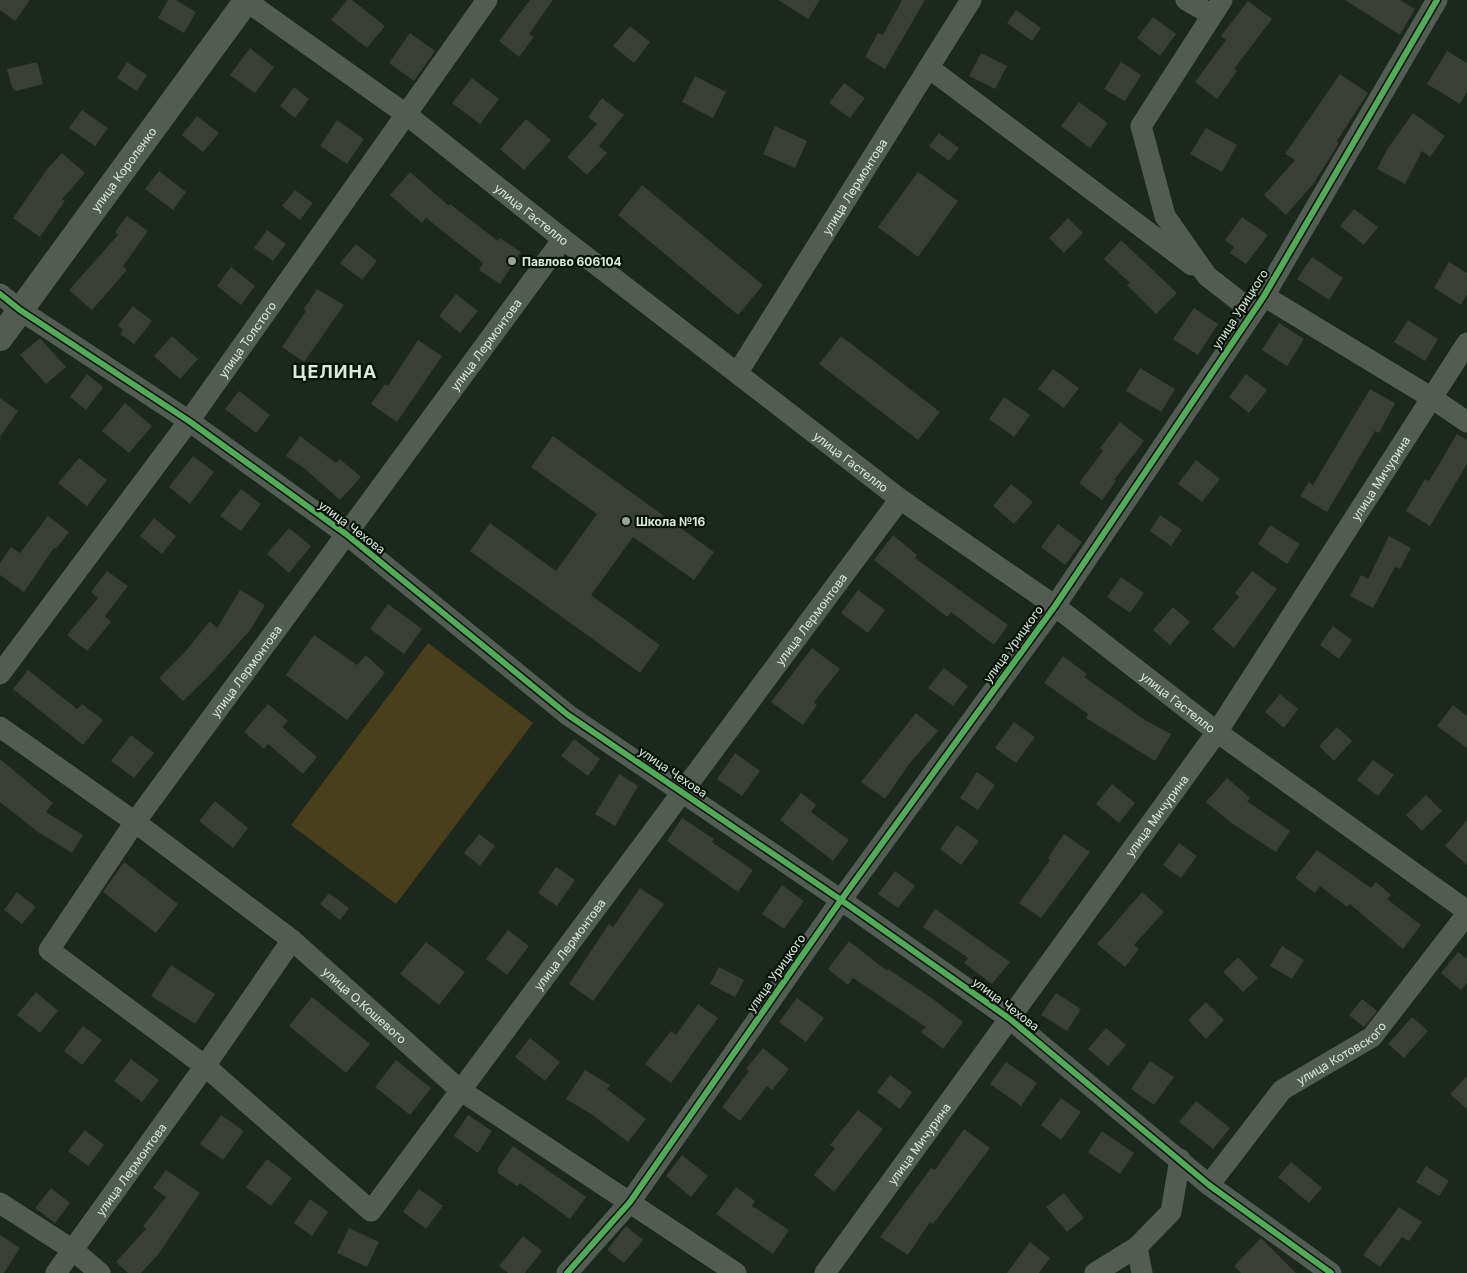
<svg xmlns="http://www.w3.org/2000/svg" width="1467" height="1273" font-family="Inter,sans-serif">
<style>
.green{fill:#493f1a}
.building{fill:#393f35}
.lines{fill:none;stroke-linecap:round;stroke-linejoin:round}
.minor{stroke:#535c53;stroke-width:21}
.tertiary{stroke:#535c53;stroke-width:26}
.cycleway-casing{stroke:#09120a;stroke-width:9}
.cycleway{stroke:#51ab58;stroke-width:6}
.poi-dot{fill:#98a499;stroke:#09120a;stroke-width:2}
.labels{text-anchor:middle;dominant-baseline:central;stroke-width:4.5;stroke-linejoin:round;paint-order:stroke}
.street-label{font-size:12px;fill:#dbe8dc;stroke:#09120a}
.poi-label{font-size:12px;font-weight:bold;fill:#dbe8dc;stroke:#09120a;text-anchor:start}
.district-label{font-size:18px;font-weight:bold;letter-spacing:1px;fill:#dbe8dc;stroke:#09120a}
</style>
<rect width="100%" height="100%" fill="#1c271d"/>
<path class="green" d="M428,643L533,723L396,904L291,825Z"/>
<path class="building" d="M0,0H30L15,21L0,10Z
M168,0H176L196,12L184,33L158,18Z
M347,0H352L385,26L367,48L331,20Z
M530,0H553L529,34L534,37L519,57L499,41Z
M778,0H820L808,19Z
M902,0H925L885,69L865,57L878,33L883,35Z
M1345,0H1400L1415,9L1400,35Z
M1248,1L1272,19L1234,69L1237,71L1217,99L1195,82L1226,40L1221,36Z
M1016,10L1041,28L1032,41L1007,23Z
M1153,17L1176,34L1160,56L1137,38Z
M630,26L650,42L634,63L613,46Z
M410,33L435,51L414,81L389,63Z
M250,48L274,67L255,93L230,75Z
M1447,51L1467,63V92L1460,104L1427,84Z
M981,53L1007,66L995,89L969,76Z
M37,62L43,84L16,91L12,87L7,69Z
M127,62L147,75L137,91L117,78Z
M1121,62L1141,75L1125,101L1104,89Z
M1340,74L1368,93L1337,141L1339,143L1314,183L1286,215L1264,195L1295,160L1285,154Z
M695,76L726,92L713,118L682,102Z
M472,78L499,99L480,124L452,103Z
M844,83L865,98L850,118L829,103Z
M294,87L309,99L295,118L280,106Z
M602,98L624,115L599,146L607,153L587,175L567,157L597,124L588,117Z
M1079,102L1108,123L1090,148L1061,126Z
M82,110L108,128L95,146L69,128Z
M1413,113L1445,136L1430,157L1422,151L1405,184L1377,169L1388,148Z
M197,116L219,133L203,152L182,135Z
M526,119L551,140L524,170L500,149Z
M337,120L364,139L347,164L320,146Z
M775,126L807,141L795,168L763,154Z
M1206,128L1237,145L1222,172L1190,154Z
M939,133L959,148L949,161L929,146Z
M62,153L85,173L62,199L65,201L40,237L13,218L47,169Z
M159,171L186,192L173,210L145,189Z
M410,172L449,206L450,204L498,241L500,238L521,252L500,284L479,270L483,263L426,218L422,223L390,195Z
M918,172L958,201L918,257L878,227Z
M642,185L763,285L738,315L618,215Z
M295,190L313,203L300,220L282,206Z
M1354,209L1378,227L1364,245L1340,226Z
M127,216L148,231L123,266L127,270L92,310L69,290L118,235L115,232Z
M1242,217L1268,235L1246,264L1230,253L1234,247L1225,240Z
M1068,218L1083,233L1064,253L1049,238Z
M267,230L286,244L273,261L254,248Z
M1121,240L1177,293L1156,314L1127,285L1130,283L1104,259Z
M356,244L377,261L362,280L340,263Z
M1312,257L1343,278L1329,300L1297,279Z
M1449,262L1467,273V294L1461,305L1434,288Z
M231,267L255,286L241,305L217,286Z
M317,289L344,305L304,362L282,347L306,311L304,309Z
M456,294L478,311L460,333L439,316Z
M133,306L152,321L134,344L120,334L123,330L118,325Z
M1194,308L1218,324L1198,355L1173,339Z
M1408,320L1438,339L1425,361L1394,342Z
M1279,323L1304,339L1287,366L1262,350Z
M172,336L198,359L180,379L154,356Z
M841,336L940,412L918,440L819,364Z
M40,338L66,367L46,384L20,355Z
M418,340L442,356L397,422L371,404L385,384L388,386Z
M1140,368L1175,389L1161,412L1126,391Z
M1053,369L1079,388L1064,408L1038,389Z
M87,374L102,386V389L86,410L70,397Z
M1246,374L1267,390L1249,413L1229,397Z
M1370,389L1395,403L1379,433L1375,431L1327,512L1300,496L1309,482L1313,485Z
M239,391L270,415L256,433L225,409Z
M1004,397L1030,415L1014,437L989,419Z
M0,398L18,411L0,437Z
M125,403L152,426L129,453L102,431Z
M1120,422L1144,441L1114,480L1116,481L1102,500L1079,483L1103,451L1100,448Z
M1457,434L1467,440V464L1430,526L1406,511L1425,479L1429,481Z
M300,436L336,463L340,459L361,477L340,500L305,469L286,456Z
M553,436L714,552L694,580L633,537L591,595L660,645L640,673L470,551L490,523L556,571L597,514L531,467Z
M193,456L214,472L190,504L169,487Z
M79,458L107,480L87,506L58,483Z
M1196,460L1220,479L1202,502L1178,484Z
M1011,484L1033,502L1014,524L993,506Z
M241,489L261,504L241,531L220,516Z
M1160,515L1182,530L1171,546L1150,531Z
M48,516L69,532L56,549L54,548L24,592L0,575V563L11,547L20,553Z
M154,518L176,536L162,554L140,536Z
M1058,524L1082,542L1065,565L1041,547Z
M1270,525L1300,544L1287,564L1258,544Z
M289,528L311,546L289,573L267,554Z
M893,535L917,555L915,558L1008,625L994,645L951,612L947,617L874,560Z
M1389,536L1411,548L1400,569L1395,567L1373,608L1350,596L1361,575L1368,579Z
M107,571L128,586L105,616L111,622L87,651L67,635L98,598L91,592Z
M1252,571L1277,589L1234,648L1212,629L1239,597L1235,593Z
M1121,577L1144,593L1130,613L1107,597Z
M240,590L265,605L251,629L210,675L183,701L159,678L184,653L210,621L217,628Z
M858,590L885,610L868,633L841,613Z
M388,604L422,629L404,654L370,629Z
M1173,607L1190,622L1170,645L1153,630Z
M1333,626L1352,640L1339,659L1320,645Z
M314,635L357,665L366,655L385,673L347,720L286,675Z
M812,648L840,669L814,702L817,705L803,725L771,702Z
M1063,656L1087,674L1084,677L1145,720L1171,734L1155,761L1086,718L1088,714L1044,683Z
M944,668L968,686L953,706L928,688Z
M28,670L77,709L82,704L103,720L83,745L13,689Z
M1280,694L1298,709L1284,728L1265,712Z
M268,704L288,721L282,727L317,757L303,774L268,744L264,749L244,732Z
M1453,705L1467,716V748L1437,726Z
M916,713L938,731L909,764L885,799L861,782Z
M1014,722L1035,737L1016,763L995,748Z
M1337,727L1352,741L1334,761L1319,746Z
M131,735L154,753L134,778L111,761Z
M574,739L600,759L588,776L561,756Z
M735,753L760,771L742,796L717,779Z
M0,759L53,803L46,812L83,835L72,853L38,832L0,802Z
M1373,760L1394,775L1378,796L1357,780Z
M977,772L995,785L978,810L960,798Z
M619,774L638,786L615,826L595,814Z
M1227,778L1250,798L1247,801L1290,831L1276,852L1230,822L1206,802Z
M1112,784L1135,803L1119,823L1096,804Z
M801,793L816,805L811,812L849,840L833,861L780,820Z
M1426,795L1442,811L1422,831L1406,815Z
M215,801L248,828L233,848L199,821Z
M682,818L714,839L712,842L753,870L738,892L667,841Z
M1467,820V865L1445,846Z
M957,825L979,841L961,865L940,849Z
M479,834L495,846L480,866L464,853Z
M1064,834L1090,852L1041,918L1019,903L1050,860L1048,858Z
M1179,843L1197,856L1181,878L1163,865Z
M1317,850L1371,888L1376,882L1391,895L1387,899L1421,925L1403,949L1350,904L1347,907L1320,886L1315,893L1295,878Z
M124,862L178,904L156,933L103,892Z
M556,867L575,880L557,906L538,893Z
M895,871L915,886L898,908L878,894Z
M782,885L804,901L784,929L762,914Z
M640,888L664,904L593,1001L569,984L609,924L613,927Z
M17,892L36,907L22,924L4,910Z
M1142,892L1164,912L1134,945L1139,949L1125,967L1097,944Z
M329,893L349,908L340,920L320,904Z
M935,909L1010,962L992,984L964,963L968,958L923,927Z
M508,930L529,946L507,975L486,959Z
M849,941L887,971L888,969L933,999L963,1022L943,1049L921,1032L926,1027L853,978L848,985L828,969Z
M426,942L465,972L439,1005L400,974Z
M1282,946L1304,960L1292,979L1270,966Z
M1458,952L1467,959V983L1461,990L1441,973Z
M1238,957L1258,978L1243,992L1223,972Z
M171,965L215,994L195,1024L151,996Z
M719,967L744,980L735,997L710,984Z
M36,992L58,1011L40,1033L17,1015Z
M1056,993L1081,1009L1067,1031L1041,1015Z
M312,997L370,1044L346,1073L289,1026Z
M797,998L824,1018L806,1042L779,1022Z
M1362,999L1377,1011L1364,1027L1349,1015Z
M1206,1002L1224,1020L1206,1039L1188,1020Z
M698,1004L718,1018L671,1083L645,1064L671,1031L676,1035Z
M1412,1017L1428,1031L1404,1058L1388,1044Z
M83,1026L102,1040L82,1065L64,1051Z
M1106,1028L1126,1045L1108,1066L1088,1049Z
M530,1038L560,1062L545,1081L515,1057Z
M763,1048L789,1069L772,1090L767,1086L740,1121L722,1107L749,1071L746,1069Z
M131,1059L159,1080L142,1102L114,1081Z
M396,1060L431,1088L410,1115L375,1087Z
M1150,1061L1174,1077L1154,1105L1131,1089Z
M1006,1062L1037,1083L1021,1106L990,1084Z
M585,1070L610,1085L607,1089L646,1119L628,1142L591,1114L566,1099Z
M890,1075L912,1092L900,1109L877,1092Z
M1467,1076V1109L1450,1094Z
M1061,1098L1081,1112L1061,1140L1041,1125Z
M1196,1101L1230,1128L1213,1149L1179,1122Z
M858,1110L883,1129L834,1192L814,1175L835,1148L830,1145Z
M221,1115L244,1131L223,1160L200,1144Z
M468,1115L492,1131L478,1153L454,1136Z
M964,1129L990,1148L933,1224L930,1222L908,1255L880,1237L931,1168L935,1170Z
M85,1130L104,1145L88,1166L68,1151Z
M1102,1131L1134,1153L1120,1174L1088,1152Z
M513,1146L586,1197L570,1219L520,1183L517,1186L498,1173V1168Z
M682,1155L708,1176L691,1197L666,1176Z
M267,1159L292,1178L271,1206L246,1187Z
M1291,1162L1322,1188L1309,1203L1278,1177Z
M1426,1166L1449,1181L1439,1196L1416,1182Z
M166,1170L200,1193L157,1256L141,1273H128L116,1262L146,1229L143,1226L166,1197L153,1188Z
M736,1187L755,1201L752,1206L789,1230L773,1254L716,1214Z
M51,1188L70,1203L55,1223L35,1208Z
M419,1189L443,1206L426,1229L403,1212Z
M1064,1193L1084,1218L1067,1232L1046,1207Z
M310,1199L328,1212L312,1236L294,1223Z
M1399,1207L1422,1222L1409,1241L1402,1237L1380,1267L1363,1255Z
M626,1226L643,1240L624,1263L607,1250Z
M349,1228L379,1242L367,1267L337,1253Z
M0,1235L20,1248L4,1273H0Z
M523,1236L542,1251L525,1273H508L499,1266Z
M1261,1238L1296,1273H1241L1234,1266Z
M1030,1242L1050,1258L1039,1273H1007Z"/>
<g class="lines">
<g class="minor">
<path id="s1" d="M245,0L407,115L563,239L900,499L1055,606L1217,732L1467,911"/>
<path d="M1186,0L1212,15"/>
<path d="M1222,0L1141,126L1165,216L1207,276L1253,312"/>
<path d="M929,68L1192,265"/>
<path d="M0,294L20,310L189,421L346,534L568,715L841,900L1010,1019L1209,1185L1331,1273"/>
<path d="M1264,296L1432,398L1467,422"/>
<path id="s2" d="M738,372L971,0"/>
<path id="s3" d="M0,674L189,421L487,0"/>
<path id="s4" d="M0,727L135,822L292,940L460,1090L736,1273"/>
<path id="s5" d="M292,940L205,1066L371,1211L900,499"/>
<path id="s6" d="M1209,1185L1282,1090L1372,1037L1467,914"/>
<path d="M0,1203L73,1250L100,1273"/>
<path d="M1137,1247L1142,1273"/>
<path id="s7" d="M56,1273L205,1066L49,950L135,822L563,239"/>
<path d="M567,1273L630,1202L841,900L1055,606L1264,296L1437,0"/>
<path id="s8" d="M825,1273L1217,732L1467,343"/>
<path d="M1095,1273L1137,1247L1171,1212L1180,1159"/>
</g>
<path class="tertiary" id="s9" d="M0,338L247,0"/>
<defs>
<path id="cycleway" d="M0,294L20,310L189,421L346,534L568,715L841,900L1010,1019L1209,1185L1331,1273
M567,1273L630,1202L841,900L1055,606L1264,296L1437,0"/>
</defs>
<use href="#cycleway" class="cycleway-casing"/>
<use href="#cycleway" class="cycleway"/>
</g>
<g class="poi-dot">
<circle cx="512" cy="261" r="5"/>
<circle cx="626" cy="521" r="5"/>
</g>
<g class="labels">
<g class="street-label">
<text stroke="none"><textPath href="#s9" startOffset="209">улица Короленко</textPath></text>
<text stroke="none"><textPath href="#s2" startOffset="219">улица Лермонтова</textPath></text>
<text stroke="none"><textPath href="#s1" startOffset="358">улица Гастелло</textPath></text>
<text transform="translate(1240 309) rotate(-57)">улица Урицкого</text>
<text stroke="none"><textPath href="#s3" startOffset="416">улица Толстого</textPath></text>
<text stroke="none"><textPath href="#s7" startOffset="1196">улица Лермонтова</textPath></text>
<text stroke="none"><textPath href="#s1" startOffset="762">улица Гастелло</textPath></text>
<text stroke="none"><textPath href="#s8" startOffset="970">улица Мичурина</textPath></text>
<text transform="translate(352 527) rotate(37)">улица Чехова</text>
<text stroke="none"><textPath href="#s5" startOffset="1111">улица Лермонтова</textPath></text>
<text transform="translate(1013 644) rotate(-54)">улица Урицкого</text>
<text stroke="none"><textPath href="#s7" startOffset="791">улица Лермонтова</textPath></text>
<text stroke="none"><textPath href="#s1" startOffset="1168">улица Гастелло</textPath></text>
<text transform="translate(673 772) rotate(34)">улица Чехова</text>
<text stroke="none"><textPath href="#s8" startOffset="565">улица Мичурина</textPath></text>
<text stroke="none"><textPath href="#s5" startOffset="706">улица Лермонтова</textPath></text>
<text transform="translate(776 973) rotate(-55)">улица Урицкого</text>
<text transform="translate(1006 1004) rotate(37)">улица Чехова</text>
<text stroke="none"><textPath href="#s4" startOffset="459">улица О.Кошевого</textPath></text>
<text stroke="none"><textPath href="#s6" startOffset="190">улица Котовского</textPath></text>
<text stroke="none"><textPath href="#s8" startOffset="160">улица Мичурина</textPath></text>
<text stroke="none"><textPath href="#s7" startOffset="128">улица Лермонтова</textPath></text>
</g>
<g class="poi-label">
<text x="522" y="261">Павлово 606104</text>
<text x="636" y="521">Школа №16</text>
</g>
<g class="district-label">
<text x="335" y="371">ЦЕЛИНА</text>
</g>
</g>
</svg>
